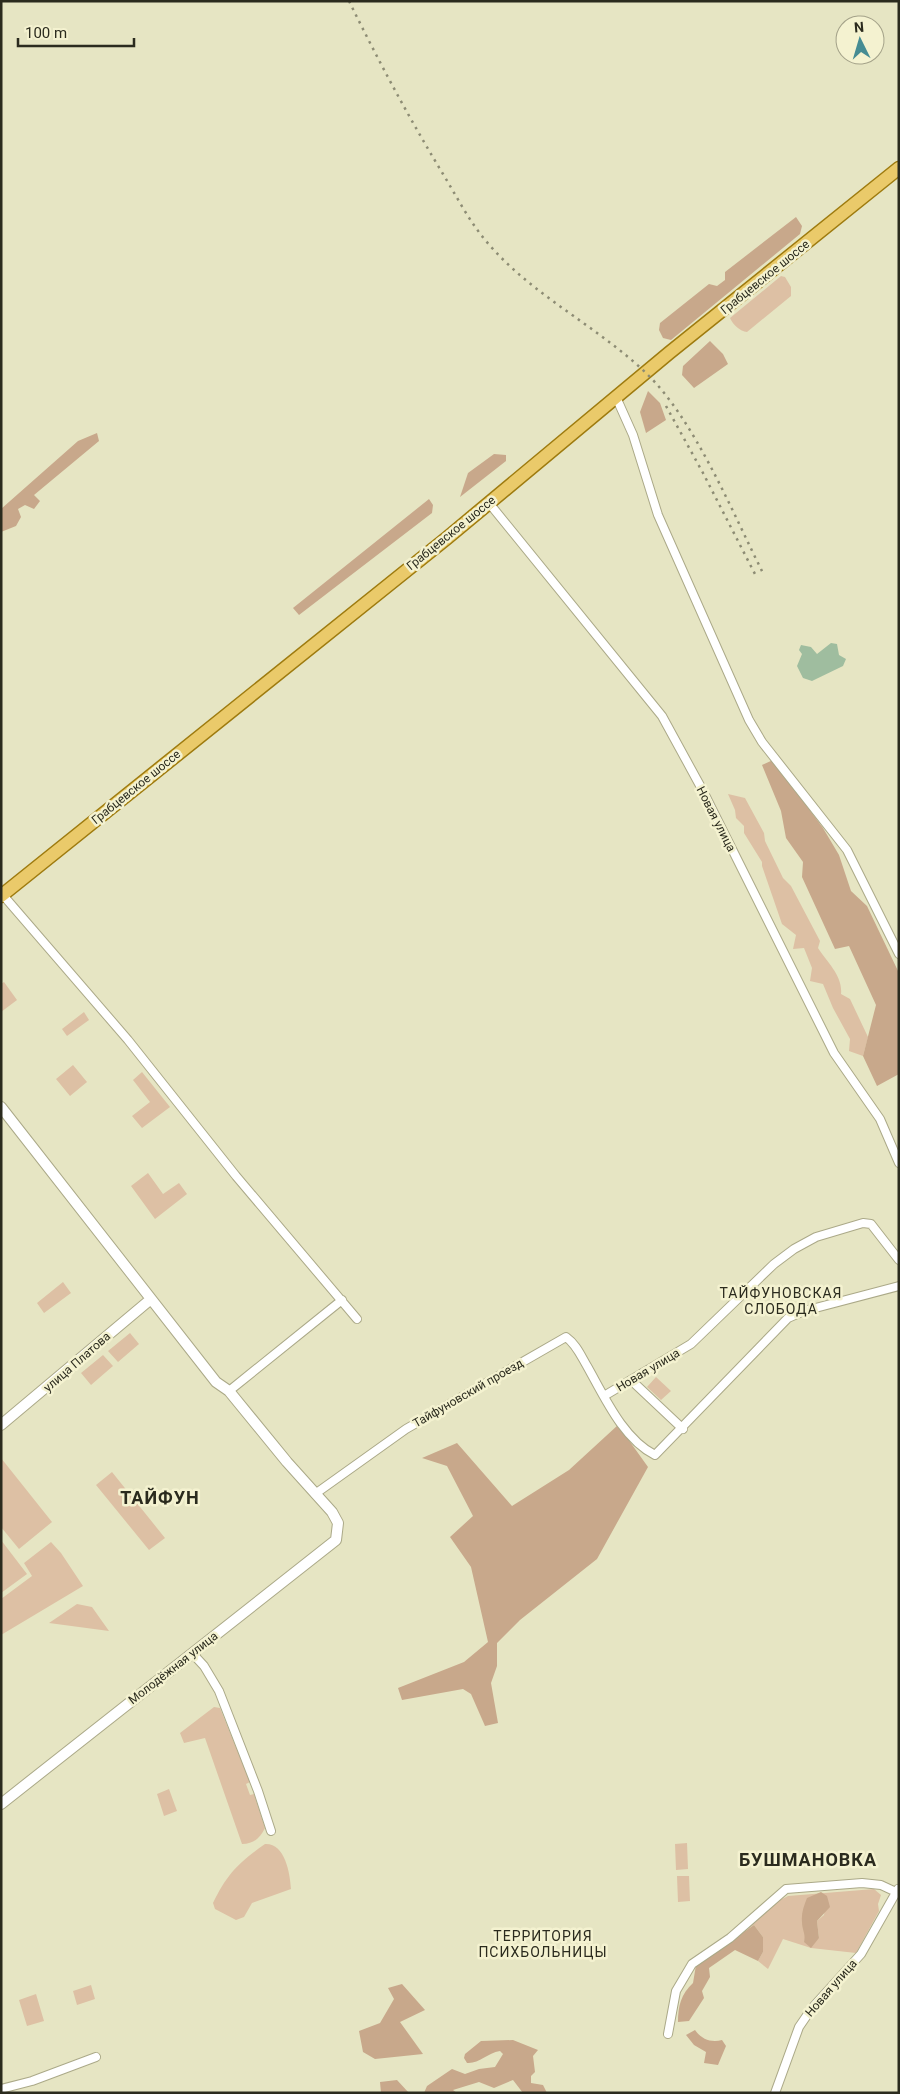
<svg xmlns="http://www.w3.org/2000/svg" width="900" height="2094" font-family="Roboto,sans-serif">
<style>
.green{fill:#ddc0a4;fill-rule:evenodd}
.forest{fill:#c8a88b}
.water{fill:#9fbd9f}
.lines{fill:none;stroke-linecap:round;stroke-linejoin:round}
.minor-casing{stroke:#aba988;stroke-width:10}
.tertiary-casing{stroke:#aba988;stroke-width:12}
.primary-casing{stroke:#9e7b0f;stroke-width:15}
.minor{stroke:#fff;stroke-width:8}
.tertiary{stroke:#fff;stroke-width:10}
.primary{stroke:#eaca6a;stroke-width:12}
.rail{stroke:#8d8c74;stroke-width:2.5;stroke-dasharray:2.5 5;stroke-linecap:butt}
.labels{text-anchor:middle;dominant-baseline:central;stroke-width:5;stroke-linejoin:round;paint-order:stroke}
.street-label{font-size:12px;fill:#2b2b1e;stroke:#f4f2d0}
.neighbourhood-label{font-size:14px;letter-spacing:1px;fill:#2b2b1e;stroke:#f4f2d0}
.district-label{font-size:18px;font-weight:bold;letter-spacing:1px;fill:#2b2b1e;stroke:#f4f2d0}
</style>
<rect width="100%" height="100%" fill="#e6e5c3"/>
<path class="green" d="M781,276L785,277L791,287V296L747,332C740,331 733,325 730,318Z
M728,794L745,798L764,833L765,841L783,878L791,886L820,941L818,948C827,962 843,976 841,994L850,999L868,1037L863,1056L849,1051L850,1039L833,1008L823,984L810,981L812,968L804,948L793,949L796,935L782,924L762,866V862L744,833V826L736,818L735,810Z
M4,982L17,1000L1,1012V984Z
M84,1012L89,1020L67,1036L62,1029Z
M73,1065L87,1082L70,1096L56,1079Z
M142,1072L170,1107L142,1128L132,1116L150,1102L133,1080Z
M148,1173L163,1194L179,1183L187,1194L155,1219L131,1186Z
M63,1282L71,1293L44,1313L37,1303Z
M130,1333L139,1344L118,1362L108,1351Z
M103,1355L113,1366L91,1385L81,1373Z
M656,1377L671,1391L661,1400L647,1387Z
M1,1458L52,1522L19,1549L1,1527Z
M112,1472L165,1538L149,1550L96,1485Z
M1,1540L27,1574L1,1593Z
M51,1542L61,1553L83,1586L1,1635V1599L32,1576L24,1563Z
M77,1604L92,1607L109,1631L49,1623Z
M214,1707L220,1708L250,1782L246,1784L250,1795L254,1794L265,1828C260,1838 254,1844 242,1844L205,1738L184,1743L180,1733Z
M169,1789L177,1811L164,1816L157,1794Z
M687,1843L688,1869L676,1870L675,1844Z
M265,1844C285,1843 290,1873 291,1889L252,1903L244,1917L236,1920L215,1909L213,1903C227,1874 239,1862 265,1844Z
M677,1876H689L690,1901L678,1902Z
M874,1889L881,1895L878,1904L879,1911L856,1953L811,1948L783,1939L768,1969L758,1961L763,1952V1937L754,1925L740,1934L774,1903L788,1896ZM827,1896L824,1915L817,1921L819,1938L804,1942Z
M91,1985L95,1999L77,2005L73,1991Z
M36,1994L44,2021L27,2026L19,2000Z"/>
<path class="forest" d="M796,217L802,226L800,234L671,340L663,338L659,330L660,323L709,284L717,286L725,280V272Z
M710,341L723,354L728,364L694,388L682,375L683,366Z
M648,391L660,403L666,420L646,433L640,412Z
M97,433L99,441L34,495L40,501L34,509L25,505L18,509L21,517L16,526L1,532V509L78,441Z
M494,454L506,455V461L460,497L468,473Z
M429,499L433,505L432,513L299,615L293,608Z
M773,760L823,828L839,855L851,891L867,906L899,973V1074L877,1086L863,1056L876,1005L849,946L835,949L802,877L803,862L786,838L781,811L762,765Z
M618,1425L648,1467L597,1559L520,1620L497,1643V1666L491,1683L498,1723L485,1726L471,1694L463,1689L402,1700L398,1688L464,1662L488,1642L471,1567L450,1537L473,1516L447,1466L422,1458L457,1443L512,1506L569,1470Z
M821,1892L827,1896L830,1907L817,1921L819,1938L811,1948L804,1942C806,1934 802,1930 802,1922C801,1913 804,1906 807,1898Z
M754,1925L763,1937V1952L758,1961L735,1950L709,1968L710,1977L702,1991L704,1998L689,2021L678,2022C678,2006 681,1994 693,1983L696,1965Z
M402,1984L425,2010L400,2022L423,2054L375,2059L363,2052L359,2031L380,2023L394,1999L388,1988Z
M695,2030C701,2039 711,2043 722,2040L726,2046L718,2065L704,2063L706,2052L694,2045L686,2035Z
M513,2040L538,2050L533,2056L535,2072L531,2076V2083L543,2085L547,2093H523L513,2080L494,2088L479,2082L453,2090L457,2093H424L427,2086L452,2069L465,2074L479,2069L495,2067L503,2054L500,2051C487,2053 479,2064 467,2063L464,2058L465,2054L481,2041Z
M397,2080L409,2093H381L380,2082Z"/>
<path class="water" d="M831,643L837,644L839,655L846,659L843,666L812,681L803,678L797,666L802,654L799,650L801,645L811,647L817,654Z"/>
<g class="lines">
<defs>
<path id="minor" d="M616,397L633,435L658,515L749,720L762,742L847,850L899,954
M489,503L662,716L703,791L834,1053L880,1119L899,1163
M3,895L128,1040L236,1176L357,1319
M632,1381L683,1429
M229,1391L342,1300
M604,1396L691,1344L774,1264L794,1249L816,1237L863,1223L871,1224L899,1260
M315,1494L406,1429L566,1337C576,1344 581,1356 587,1366C604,1396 623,1439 655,1455L788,1318L804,1311L899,1286
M192,1653L204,1666L219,1691L258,1791L271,1831
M668,2034L676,1991L692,1964L730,1938L786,1889L862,1883L881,1885L896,1892
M1,2089L32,2081L96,2057
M775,2093L799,2027L812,2008L861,1954L898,1889"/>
<path id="tertiary" d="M1,1107L216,1382L229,1391L287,1462L332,1512L338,1523L336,1540L1,1804
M1,1425L151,1299"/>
<path id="primary" d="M1,896L447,538L669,353L899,168"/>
</defs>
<use href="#minor" class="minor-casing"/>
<use href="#tertiary" class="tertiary-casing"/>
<use href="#primary" class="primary-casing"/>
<use href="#minor" class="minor"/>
<use href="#tertiary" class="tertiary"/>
<use href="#primary" class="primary"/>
<path class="rail" d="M349,1C378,60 409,118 443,174C457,197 469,221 486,241C531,295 596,325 646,373C695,420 733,514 764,575
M666,406L703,473L757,578"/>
</g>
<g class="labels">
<g class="street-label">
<text transform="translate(765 277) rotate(-39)">Грабцевское шоссе</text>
<text transform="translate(451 533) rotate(-39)">Грабцевское шоссе</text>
<text transform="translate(136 787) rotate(-39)">Грабцевское шоссе</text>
<text transform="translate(716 819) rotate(63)">Новая улица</text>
<text transform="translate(77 1362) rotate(-41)">улица Платова</text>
<text transform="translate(648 1370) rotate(-31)">Новая улица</text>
<text transform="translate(468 1393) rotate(-30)">Тайфуновский проезд</text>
<text transform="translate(173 1668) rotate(-38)">Молодёжная улица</text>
<text transform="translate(831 1988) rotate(-49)">Новая улица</text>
</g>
<g class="neighbourhood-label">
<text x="781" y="1293">ТАЙФУНОВСКАЯ<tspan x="781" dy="16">СЛОБОДА</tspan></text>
<text x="543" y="1936">ТЕРРИТОРИЯ<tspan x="543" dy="16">ПСИХБОЛЬНИЦЫ</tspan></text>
</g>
<g class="district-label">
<text x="160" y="1497">ТАЙФУН</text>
<text x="808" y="1859">БУШМАНОВКА</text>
</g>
</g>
<rect width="900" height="2094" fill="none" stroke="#2b2b1e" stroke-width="5"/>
<g transform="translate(860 40) rotate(355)"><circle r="24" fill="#f4f2d0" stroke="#a4a289"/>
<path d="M0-4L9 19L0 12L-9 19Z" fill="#458c93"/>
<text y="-8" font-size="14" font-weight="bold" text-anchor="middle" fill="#2b2b1e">N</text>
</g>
<path d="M18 38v8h116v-8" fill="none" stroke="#2b2b1e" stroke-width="2.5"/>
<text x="25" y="38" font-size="15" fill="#2b2b1e" stroke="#f4f2d0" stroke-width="4" paint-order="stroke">100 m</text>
</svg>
